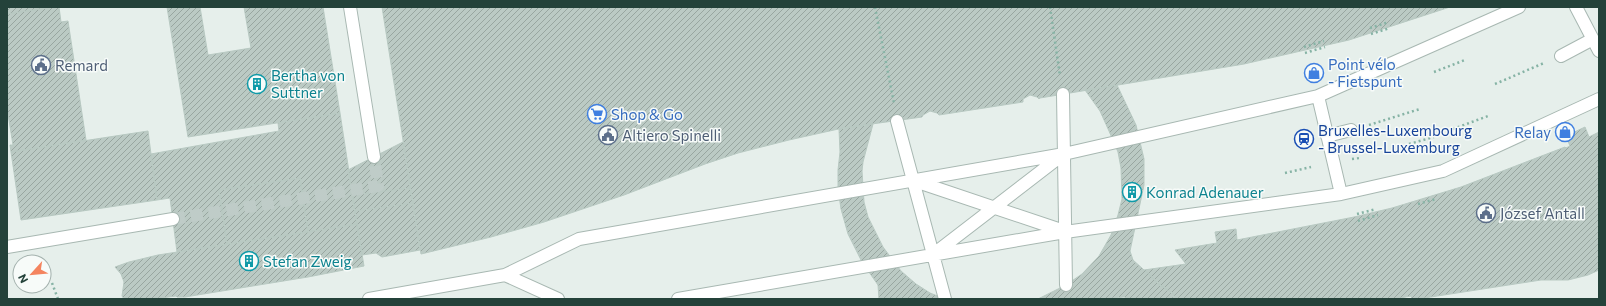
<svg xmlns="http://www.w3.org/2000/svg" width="1606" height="306" font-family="Commissioner,sans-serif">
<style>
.building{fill:url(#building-hatch);stroke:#b8c9c2}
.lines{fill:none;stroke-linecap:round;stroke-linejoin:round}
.minor-tunnel{stroke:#bfccc8;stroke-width:12;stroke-dasharray:12 6;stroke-linecap:butt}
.minor-casing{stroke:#a8b8b2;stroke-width:14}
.path{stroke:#86b3a5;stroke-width:2.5;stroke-dasharray:2 3;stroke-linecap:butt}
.minor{stroke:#fff;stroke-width:12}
.labels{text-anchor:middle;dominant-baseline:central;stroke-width:3;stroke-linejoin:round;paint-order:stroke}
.shop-label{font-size:15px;fill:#366cbe;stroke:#f7fbf9;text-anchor:start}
.service-label{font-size:15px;fill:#4e5e75;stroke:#f7fbf9;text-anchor:start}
.culture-label{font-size:15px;fill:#0d838f;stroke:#f7fbf9;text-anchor:start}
.transit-label{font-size:15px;fill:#164399;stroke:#f7fbf9;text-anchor:start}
</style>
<defs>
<pattern id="building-hatch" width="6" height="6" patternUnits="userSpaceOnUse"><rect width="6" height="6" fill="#bbcac4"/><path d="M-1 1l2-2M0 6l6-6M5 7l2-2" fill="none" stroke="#98a6a0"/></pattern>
</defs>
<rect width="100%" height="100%" fill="#e6efeb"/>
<path class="building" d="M7,7H53L7,14Z
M54,7H59L61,22L68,21L86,140L11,152L10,145H13L7,108V14Z
M167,7H200L208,55L251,48L244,7H323L340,113L188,137Z
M382,7H1450L1349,40L1244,64L1040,98L1039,99L1037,97L1030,95L1023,99V102L939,115L937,113L930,111L923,115L922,117L843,128L789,140L738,153L705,164L624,195L544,222L491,237L421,254Z
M1117,85L1136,125L1144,159V185L1130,251L1133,260L1144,270L1160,285L1174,294L1173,299H1130L1124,297L1103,299H1038L1066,285L1082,274L1099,256L1111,235L1118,215L1122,199L1121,168L1118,152L1109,131L1100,111L1085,90Z
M340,113L357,224L308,232L300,178L219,190L227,244L177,252L170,198L157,200L151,154L279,131L278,123Z
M873,124L863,162L862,171L864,202L868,217L883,247L901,271L916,284L930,293L945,299H879L878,285L862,262L848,234L841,209L838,188V170L840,152L839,129Z
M1585,127L1589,137L1599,132V270L1588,275L1568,280H1541L1418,299H1412L1411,296L1395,299H1173L1174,294L1160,285L1144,270L1186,264L1175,250L1217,243L1215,232L1236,229L1237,240L1354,217L1392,208L1461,187L1565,147L1566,148L1570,146L1566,136Z
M148,131L157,200L21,220L11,152Z
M403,142L420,250L382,257L376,253L362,255L348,170Z
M300,178L308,232L227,244L219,190Z
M410,188L413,203L355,211L352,195Z
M357,224L364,266L308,277L185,297H177L176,296L153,299H124L122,296L124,282L121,274L115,267L129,262L158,255Z"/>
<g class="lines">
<path class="minor-tunnel" d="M173,219L378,186L374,157"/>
<defs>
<path id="minor" d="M350,7L374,157
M1576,7L1599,51
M1561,56L1593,39
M1063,94L1066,285
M1318,96L1341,194
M897,121L945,299
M1327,136L1351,130
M915,181L1064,231
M7,247L173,219
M935,253L1061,156
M505,275L558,299
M369,299L505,275L579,239L1064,154L1318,96L1519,7
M678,299L1065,232L1341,194L1443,171L1599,99"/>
</defs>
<use href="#minor" class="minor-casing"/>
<path class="path" d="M875,7L894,103
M1050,7L1060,76
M1370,28L1389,22
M1371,34L1390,28
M1304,47L1324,41
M1305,53L1325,47
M1434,72L1465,60
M1495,84L1544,63
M1369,125L1420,109
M1453,129L1488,116
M1409,144L1434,137
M1352,159L1360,158
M1285,173L1311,167
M1418,204L1436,199
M1357,214L1376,209
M1358,221L1378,215
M52,283L58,299"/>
<use href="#minor" class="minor"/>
</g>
<defs>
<symbol id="civic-ring" viewBox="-11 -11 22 22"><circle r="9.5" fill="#f7fbf9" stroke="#5c6f8a" stroke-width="1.5"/><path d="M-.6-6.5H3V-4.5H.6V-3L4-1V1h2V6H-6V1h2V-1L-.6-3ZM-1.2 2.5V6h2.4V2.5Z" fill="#5c6f8a"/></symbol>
<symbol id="shop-ring" viewBox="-11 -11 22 22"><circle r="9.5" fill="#f7fbf9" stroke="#3f7fe0" stroke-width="1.5"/><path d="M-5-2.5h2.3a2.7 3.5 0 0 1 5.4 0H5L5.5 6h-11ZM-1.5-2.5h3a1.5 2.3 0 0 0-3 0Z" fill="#3f7fe0"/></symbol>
<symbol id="building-ring" viewBox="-11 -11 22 22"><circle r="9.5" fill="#f7fbf9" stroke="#0f9aa8" stroke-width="1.5"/><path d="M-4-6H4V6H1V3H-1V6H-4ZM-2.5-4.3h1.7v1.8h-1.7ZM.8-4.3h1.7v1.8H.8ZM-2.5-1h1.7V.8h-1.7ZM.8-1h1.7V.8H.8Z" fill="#0f9aa8"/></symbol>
<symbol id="supermarket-ring" viewBox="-11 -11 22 22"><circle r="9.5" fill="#f7fbf9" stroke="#3f7fe0" stroke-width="1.5"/><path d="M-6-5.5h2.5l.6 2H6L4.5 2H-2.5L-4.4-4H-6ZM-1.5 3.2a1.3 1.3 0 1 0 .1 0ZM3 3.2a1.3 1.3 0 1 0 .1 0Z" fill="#3f7fe0"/></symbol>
<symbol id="station-ring" viewBox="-11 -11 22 22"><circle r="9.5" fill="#f7fbf9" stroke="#1a4fb4" stroke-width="1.5"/><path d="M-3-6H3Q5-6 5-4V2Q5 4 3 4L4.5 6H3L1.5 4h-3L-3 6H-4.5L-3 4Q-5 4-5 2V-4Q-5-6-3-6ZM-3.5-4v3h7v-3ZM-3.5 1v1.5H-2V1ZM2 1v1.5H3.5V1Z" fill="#1a4fb4"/></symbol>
</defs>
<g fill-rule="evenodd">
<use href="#civic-ring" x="30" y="54" width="22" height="22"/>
<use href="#shop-ring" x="1303" y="62" width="22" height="22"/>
<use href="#building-ring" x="246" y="73" width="22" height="22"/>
<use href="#supermarket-ring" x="586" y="103" width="22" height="22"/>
<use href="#shop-ring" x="1554" y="121" width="22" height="22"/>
<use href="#civic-ring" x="597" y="124" width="22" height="22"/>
<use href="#station-ring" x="1293" y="128" width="22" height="22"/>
<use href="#building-ring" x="1121" y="181" width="22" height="22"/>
<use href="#civic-ring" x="1475" y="202" width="22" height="22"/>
<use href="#building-ring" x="238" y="250" width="22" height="22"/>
</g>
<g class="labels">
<g class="shop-label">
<text x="1328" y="64">Point vélo<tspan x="1328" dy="17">- Fietspunt</tspan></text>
<text x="611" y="114">Shop &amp; Go</text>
<text x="1551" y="132" text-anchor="end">Relay</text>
</g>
<g class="service-label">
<text x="55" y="65">Remard</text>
<text x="622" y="135">Altiero Spinelli</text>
<text x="1500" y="213">József Antall</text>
</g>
<g class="culture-label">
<text x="271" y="75">Bertha von<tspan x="271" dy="17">Suttner</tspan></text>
<text x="1146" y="192">Konrad Adenauer</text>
<text x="263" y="261">Stefan Zweig</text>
</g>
<g class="transit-label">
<text x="1318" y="130">Bruxelles-Luxembourg<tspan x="1318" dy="17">- Brussel-Luxemburg</tspan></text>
</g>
</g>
<rect width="1606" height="306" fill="none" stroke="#24423a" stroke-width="16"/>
<g transform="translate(32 274) rotate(243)"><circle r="19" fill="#f7fbf9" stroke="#a3b1ad"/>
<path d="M0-3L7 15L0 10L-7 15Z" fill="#f4845f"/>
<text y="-6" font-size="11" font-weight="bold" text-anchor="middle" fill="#24423a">N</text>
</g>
</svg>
